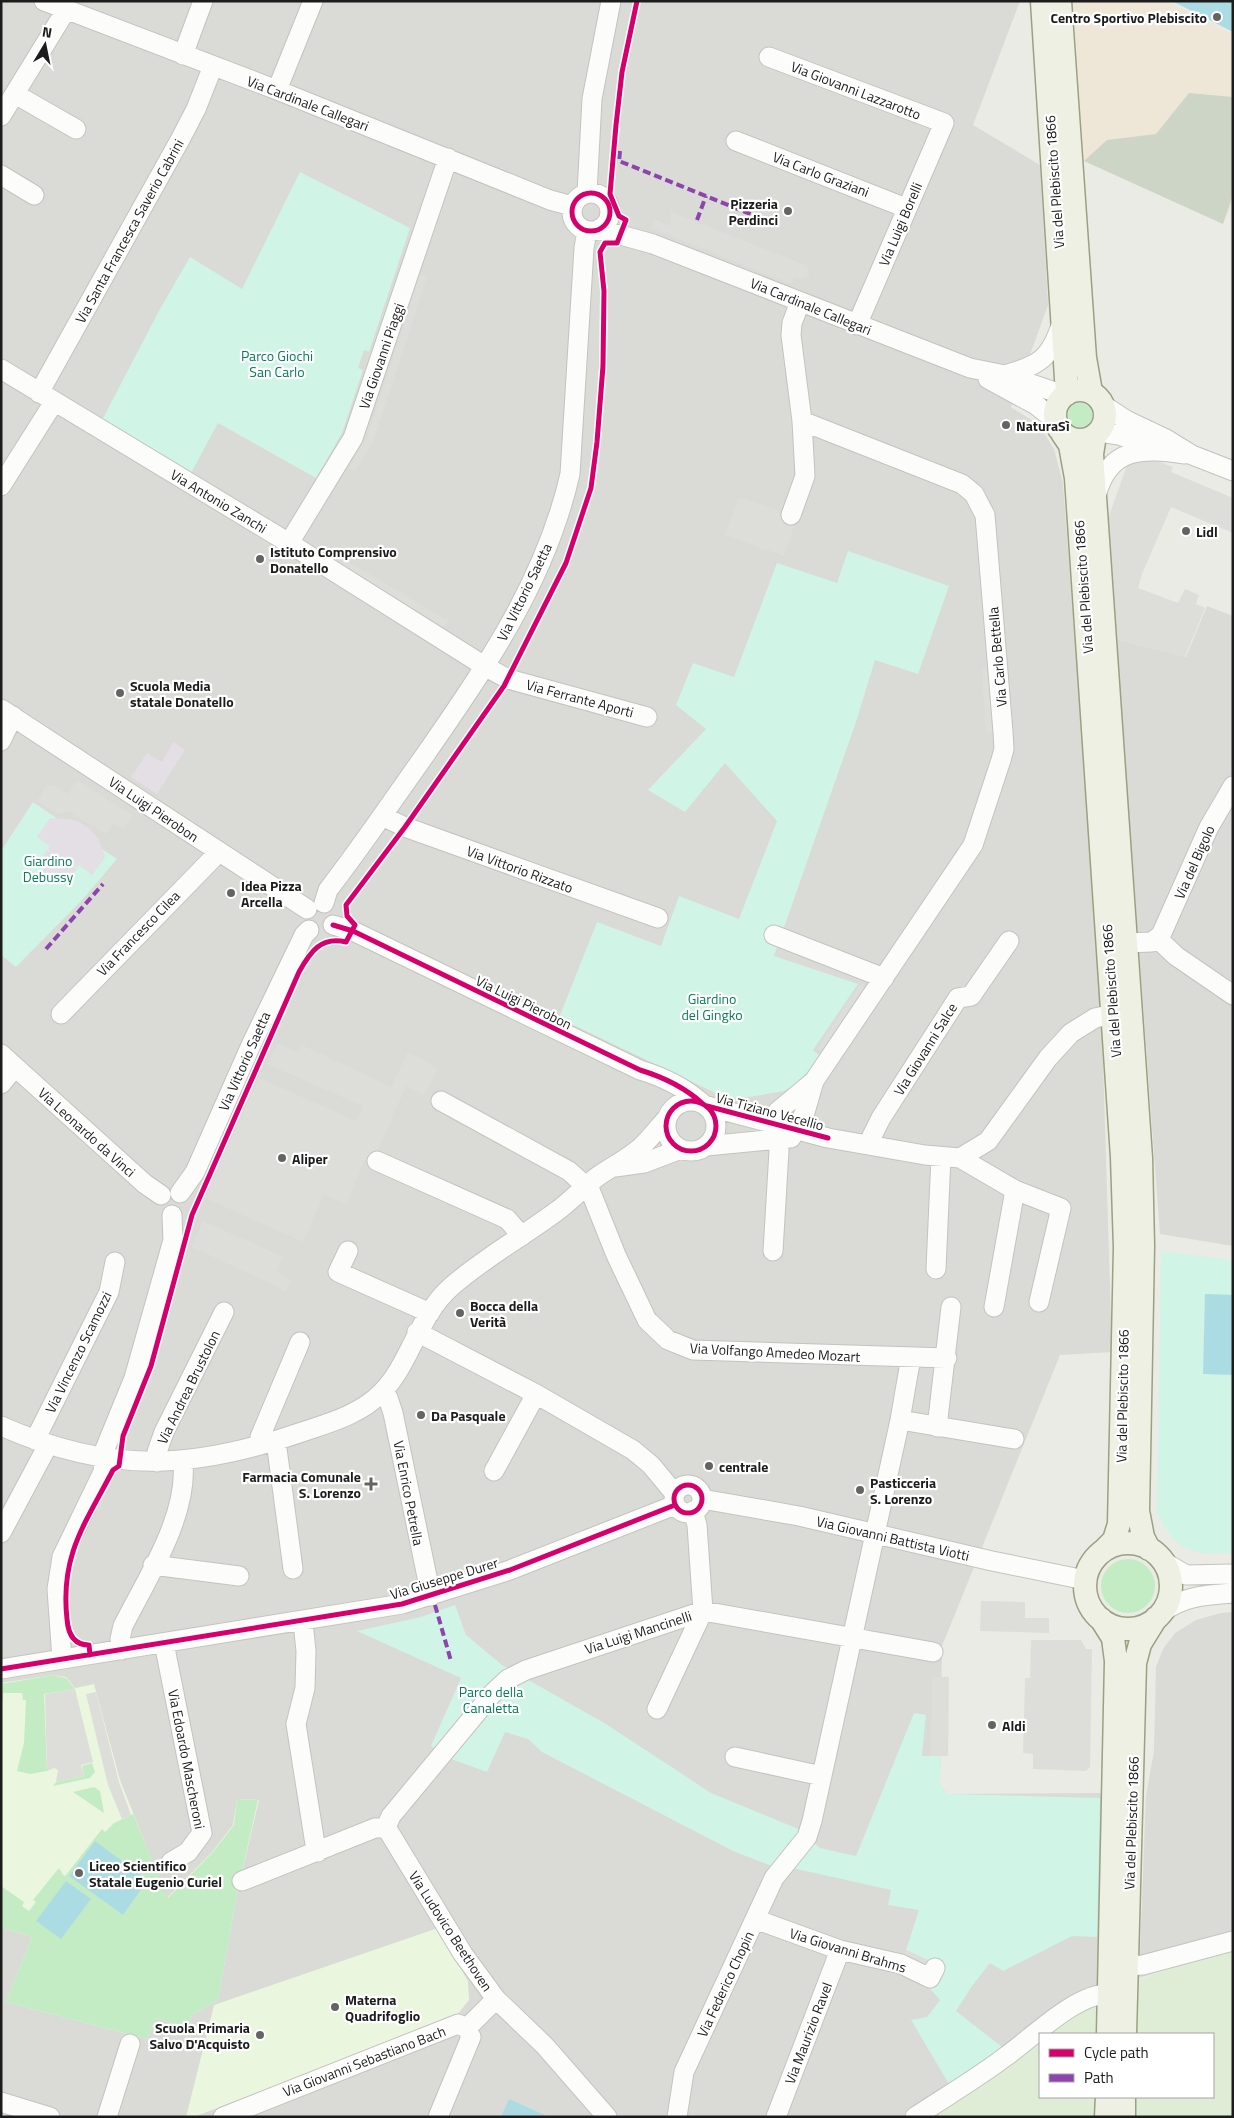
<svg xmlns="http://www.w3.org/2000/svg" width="1234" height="2118" font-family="'Titillium Web',sans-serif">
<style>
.residential{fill:#dadad6}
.commercial{fill:#eee7d8}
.education{fill:#eaf6de}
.construction{fill:#cdd5c6}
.farmland{fill:#e0edd6}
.grass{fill:#c4ecc4}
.park{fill:#d0f4e5}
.pitch{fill:#acdce3}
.parking{fill:#ddddda}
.plaza{fill:#e3dfe4}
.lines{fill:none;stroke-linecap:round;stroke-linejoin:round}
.minor-casing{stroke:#c3c3c0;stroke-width:21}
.major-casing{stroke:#9aa181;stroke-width:25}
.minor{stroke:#fcfcfb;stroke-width:19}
.major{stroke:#eef0e3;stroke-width:22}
.quiet{stroke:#8e44ad;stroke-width:4;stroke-dasharray:8 4;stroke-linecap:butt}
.cycleway-casing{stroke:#fff;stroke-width:8}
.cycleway{stroke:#d6006c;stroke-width:5}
.poi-dot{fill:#646462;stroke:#fff;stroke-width:2}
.labels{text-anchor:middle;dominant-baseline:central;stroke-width:4.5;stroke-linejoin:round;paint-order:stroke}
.poi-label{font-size:14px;font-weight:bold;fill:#1c1c1c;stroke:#fff;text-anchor:start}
.street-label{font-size:14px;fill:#1c1c1c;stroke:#fff}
.park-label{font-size:14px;fill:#067f55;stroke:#fff}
</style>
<rect width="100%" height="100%" fill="#eaebe4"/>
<path class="residential" d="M1,1H1020L973,125L1040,165L1048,305L1011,407L1039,425L1054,449L1063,484L1100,966L1112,1352L1060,1355L942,1646L940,1785L948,1794L1101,1793L1103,1993L933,2117H1Z
M1207,606L1233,616V1246L1160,1234L1116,639L1186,657Z
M1233,1612V1948L1212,1953L1139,1978L1146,1796L1154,1751L1156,1667L1163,1649L1175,1633L1196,1620L1221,1613Z"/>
<path class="commercial" d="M1073,1H1167L1232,34L1233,203L1223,224L1084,161Z"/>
<path class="education" d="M53,1675L66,1677L75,1688L94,1684L120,1780L167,1898L212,1852L233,1825L237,1799L259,1800L237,1894L218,2000L192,2015L187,2029L156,2018L147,2039L6,2002L32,1937L1,1927V1683Z
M438,1928L468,1981L469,2000L457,2015L194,2117H186L214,2005Z"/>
<path class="construction" d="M1189,93L1233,97V195L1223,224L1084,161L1107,140L1156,134Z"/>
<path class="farmland" d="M1233,1949V2117H935L1040,2040V2097H1213V2034H1049L1104,1994L1122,1986L1212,1954Z"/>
<path class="grass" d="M1068 415a12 12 0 1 1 24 0a12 12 0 1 1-24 0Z
M1101 1586a27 27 0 1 1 54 0a27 27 0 1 1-54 0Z
M53,1675L66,1678L75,1689L44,1694L47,1771L30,1774L17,1771L24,1743L26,1700H23L22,1693H3V1701H1V1684Z
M92,1763L95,1772L90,1778L53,1786L56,1782L84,1776L82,1766Z
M94,1787L100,1791L104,1813L73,1792Z
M237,1799L258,1800L237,1894L218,2000L192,2015L187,2029L156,2018L147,2039L6,2002L32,1937L1,1927V1886L24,1902L22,1906L29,1911L36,1902L33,1900L59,1868L64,1876L66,1875L102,1829L105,1832L114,1823L133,1814L168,1898L212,1853L234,1825Z"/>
<path class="park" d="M300,172L410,228L369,352L364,350L358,368L363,370L342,433L316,478L218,423L191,473L101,422L160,309L190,257L242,289Z
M848,551L949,586L918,674L875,660L857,719L774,956L858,984L813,1050L819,1055L818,1059L798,1084L784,1091L749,1097L726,1098L559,1018L597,922L661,946L679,896L739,919L777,821L725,763L685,812L648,790L706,729L676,705L693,663L734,677L777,563L837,583Z
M33,802L117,859L83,899L16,967L1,955V851Z
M1161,1251L1233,1260V1553C1189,1554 1178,1553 1157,1513Z
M455,1605L466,1635L502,1665L606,1724L711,1793L801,1830L820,1848L856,1856L914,1713L926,1715L922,1756H940V1785L948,1794L1100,1798L1097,1937L1072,1936L1003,1971L990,1963L972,1986L956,2011L1002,2047L949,2084L911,2020L927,2017L940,2000L924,1982L945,1968L906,1950L919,1910L888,1905L891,1890L792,1868L785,1871L733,1851L542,1752L528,1739L505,1732L487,1772L451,1759L431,1746L461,1678L357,1631L421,1617Z"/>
<path class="pitch" d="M1172,1H1233V32Z
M1205,1294L1233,1295V1375L1203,1374Z
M95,1841L148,1880L123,1915L69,1876Z
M66,1881L91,1899L61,1939L36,1921Z
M509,2099L549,2117H501Z"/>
<path class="parking" d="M671,212L808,266L809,276L802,279L794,276L791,284L651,228L654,219L671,226Z
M420,274L427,276L396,373L373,442L355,471L349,468L367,437Z
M1142,459H1152L1173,467L1171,472L1233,498V533L1171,507L1142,574L1138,588L1178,603L1185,589L1199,595L1196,604L1205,608L1185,657L1117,639L1108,519L1127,465Z
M739,497L797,517L784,556L725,535Z
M344,559L448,621L444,629L340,566Z
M998,667L1003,732L986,733L982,669Z
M77,780L133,816L124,829L113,823L106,834L68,811L57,814L37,801L47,785L55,786L68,794Z
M860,984L874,993L831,1058L817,1049Z
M278,1043L298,1053L302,1045L391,1087L408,1052L438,1069L424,1095L406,1086L372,1163L365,1160L346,1204L324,1194L303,1242L205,1198L259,1078L356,1121L363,1106L267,1064Z
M203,1221L283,1257L277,1270L291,1281L286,1291L192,1247Z
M981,1601L1025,1602V1618H1049V1633L980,1631Z
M1031,1640H1081L1086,1649H1092L1090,1767L1086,1771L1033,1769V1754L1023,1753L1025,1678H1030Z
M932,1677H949L948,1756H931Z
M75,1689L93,1762L81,1765L84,1776L56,1782L58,1770L54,1768L47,1771L45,1694Z
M96,1692L119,1782L131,1815L122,1819L108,1785L86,1694Z
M906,1950L945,1968L936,1987L898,1969Z"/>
<path class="plaza" d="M173,742L185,750L157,794L131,777L147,753L162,762Z
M50,818L70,819L80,822L91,830L99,840L105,857L92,875L79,865L77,867L71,866L77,869L73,874L65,880L55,881L43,871L44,854L47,850L53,854L48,849L50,846L37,837Z"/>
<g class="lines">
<defs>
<path id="minor" d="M44,1L277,90L550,200L572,206
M183,55L203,1
M769,57L944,123L857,325
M277,90L313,1
M15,94L76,129
M1,116L66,10
M736,141L906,208
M1,175L34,195
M572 212a19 19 0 1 1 38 0a19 19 0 1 1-38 0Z
M587,193L592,99L611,1
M599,229L653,244L970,368L1005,375L1064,395
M1,369L289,543L486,667L508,679L647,717
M1005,375C1040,365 1051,358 1062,322
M988,379L1036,405L1055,420
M39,393L181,138L196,109L213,66
M1103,405L1126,420L1166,439L1192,455L1233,471
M1099,432L1119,435L1153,448
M1,486L54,402
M1096,496C1109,446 1143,448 1185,454
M791,515L805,476L802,421
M289,543L353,438L448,158
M1,709L307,909
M1,741L13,716
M382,816L405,827L658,918
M324,903L328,890C362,846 393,800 425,755C486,667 546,580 570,474L584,248L587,231
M333,925L353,931L640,1070C663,1077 684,1087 702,1103
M774,935L884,978
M1158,939L1176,956L1233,995
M1125,943L1152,942L1161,935L1209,827L1233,786
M61,1014L218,853
M1,1054L145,1184L161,1195
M1,1084L15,1067
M666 1126a25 25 0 1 1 50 0a25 25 0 1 1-50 0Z
M441,1101L569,1171L590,1190L616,1255L647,1320L668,1340L693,1350L947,1358
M707,1106L828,1138L925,1155L960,1158L988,1141L1048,1058L1071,1033L1095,1018L1113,1014
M791,1138L805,1112L814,1081
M871,1144L872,1136L881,1118L958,998L971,996L1009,941
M706,1146L789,1138
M960,1158L1015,1190L1061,1208L1039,1302
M377,1161L507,1219L522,1236
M615,1167L644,1163L681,1149
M180,1193L195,1172L251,1045L304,935L309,930
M348,1251L338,1272L430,1313
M773,1251L779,1151L775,1118L778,1111L814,1081L973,845L1001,760L1004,749L1003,732L985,515L974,494L962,484L802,421L791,335L792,323L800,302
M936,1269L941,1157
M994,1307L1015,1190
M417,1332L536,1394L633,1450L651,1465L675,1494
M382,1392L388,1398L393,1413L431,1596
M900,1420L1014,1439
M1,1426C109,1474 193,1470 302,1432C329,1423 361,1414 381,1393C410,1365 418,1315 452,1286C484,1258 522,1237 557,1211C571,1201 582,1188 597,1177C611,1167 627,1159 640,1148C650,1139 658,1128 667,1118
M937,1427L951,1307
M35,1440L109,1292L115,1262
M276,1441L293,1569
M261,1445L260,1437L300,1342
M157,1462V1452L164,1432L224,1312
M494,1471L536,1394
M674 1499a14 14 0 1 1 28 0a14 14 0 1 1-28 0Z
M702,1499L799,1516L992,1561L1085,1580
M1,1533L48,1445
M1164,1562L1186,1575L1233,1574
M153,1565L239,1576
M1161,1613C1183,1596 1205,1595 1233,1593
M303,1622L306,1651L305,1688L296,1724L315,1844L318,1852
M164,1643L202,1833L188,1852L171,1862
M122,1650L120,1639L123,1626C147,1578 188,1517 183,1462
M62,1659L57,1589L62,1557L103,1472L105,1449L134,1378L173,1240L172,1215
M1,1669L402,1604L510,1570L675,1505
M657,1709L703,1611L697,1525L693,1511
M735,1757L822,1776
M386,1827L391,1816L493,1693L508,1679L526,1670L703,1611L933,1652
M386,1827L463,1954L496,1999L545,2046L607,2117
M242,1881L375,1828L386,1827
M755,1919L840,1950L901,1964L930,1978L935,1968
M1127,1966L1143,1965L1233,1941
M467,2028L496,1999
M1,2102L50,2117
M107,2117L130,2044
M223,2117L458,2024L467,2028
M438,2117L471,2037L467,2028
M677,2117L684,2072L774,1878L807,1837L812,1821L900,1420L911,1357
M776,2117L840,1950
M915,2117C945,2097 976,2079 1005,2057C1032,2038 1075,1994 1108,1994"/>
<path id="major" d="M1042,1L1067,394
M1060,1L1085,358L1091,392
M1055 415a25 25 0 1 1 50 0a25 25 0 1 1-50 0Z
M1062,433L1070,445L1076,478L1122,1157L1125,1248L1119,1524L1114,1540L1105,1549
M1095,435L1092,454L1141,1158L1143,1246L1138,1511L1143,1537L1149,1549
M1085 1586a43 43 0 1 1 86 0a43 43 0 1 1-86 0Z
M1101,1619L1113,1638L1116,1661L1108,2034
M1125,2034L1135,1663L1140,1644L1156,1618
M1106,2117L1107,2097
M1124,2117V2097"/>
</defs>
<use href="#minor" class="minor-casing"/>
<use href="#major" class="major-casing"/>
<use href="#minor" class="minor"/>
<use href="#major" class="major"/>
<path class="quiet" d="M620,151L619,161L765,220
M697,220L706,196
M46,949L103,884
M435,1605L451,1661"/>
<defs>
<path id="cycleway" d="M572 212a19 19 0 1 1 38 0a19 19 0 1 1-38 0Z
M333,925L353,931L640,1070C663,1077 684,1087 702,1103
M666 1126a25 25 0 1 1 50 0a25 25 0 1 1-50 0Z
M707,1106L828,1138
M674 1499a14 14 0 1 1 28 0a14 14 0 1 1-28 0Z
M90,1655L89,1645C73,1645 68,1633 67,1619C60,1555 85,1524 113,1470L119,1466L123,1436L151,1366L192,1215L299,972C310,952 321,936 346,942L355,925L347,916L346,905L405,827L504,686L566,563L591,488L597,442L603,366L604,291L600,252L605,243H617L626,220L619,216L610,194L616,125L622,72L637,1
M1,1669L402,1604L510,1570L675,1505"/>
</defs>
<use href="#cycleway" class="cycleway-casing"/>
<use href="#cycleway" class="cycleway"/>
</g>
<g class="poi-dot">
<circle cx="1217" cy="17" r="5"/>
<circle cx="788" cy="211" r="5"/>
<circle cx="1006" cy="425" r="5"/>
<circle cx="1186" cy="531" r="5"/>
<circle cx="260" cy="559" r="5"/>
<circle cx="120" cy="693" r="5"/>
<circle cx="231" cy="893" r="5"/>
<circle cx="282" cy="1158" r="5"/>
<circle cx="460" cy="1313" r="5"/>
<circle cx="421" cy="1415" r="5"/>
<circle cx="709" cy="1466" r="5"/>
<path d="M368.5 1476.5h5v5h5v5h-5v5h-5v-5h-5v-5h5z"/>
<circle cx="860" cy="1490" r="5"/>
<circle cx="992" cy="1725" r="5"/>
<circle cx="79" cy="1873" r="5"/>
<circle cx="335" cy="2007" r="5"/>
<circle cx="260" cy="2035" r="5"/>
</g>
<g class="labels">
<g class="poi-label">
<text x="1207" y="17" text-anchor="end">Centro Sportivo Plebiscito</text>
<text x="778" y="203" text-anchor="end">Pizzeria<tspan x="778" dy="16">Perdinci</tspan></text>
<text x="1016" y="425">NaturaSì</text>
<text x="1196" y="531">Lidl</text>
<text x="270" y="551">Istituto Comprensivo<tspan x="270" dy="16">Donatello</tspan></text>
<text x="130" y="685">Scuola Media<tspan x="130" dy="16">statale Donatello</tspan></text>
<text x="241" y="885">Idea Pizza<tspan x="241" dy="16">Arcella</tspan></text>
<text x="292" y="1158">Aliper</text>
<text x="470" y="1305">Bocca della<tspan x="470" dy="16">Verità</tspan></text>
<text x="431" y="1415">Da Pasquale</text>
<text x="719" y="1466">centrale</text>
<text x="361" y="1476" text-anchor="end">Farmacia Comunale<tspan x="361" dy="16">S. Lorenzo</tspan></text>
<text x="870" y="1482">Pasticceria<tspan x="870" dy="16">S. Lorenzo</tspan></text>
<text x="1002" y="1725">Aldi</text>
<text x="89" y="1865">Liceo Scientifico<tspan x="89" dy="16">Statale Eugenio Curiel</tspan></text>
<text x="345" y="1999">Materna<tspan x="345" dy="16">Quadrifoglio</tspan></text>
<text x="250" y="2027" text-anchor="end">Scuola Primaria<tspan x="250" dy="16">Salvo D'Acquisto</tspan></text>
</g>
<g class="street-label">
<text transform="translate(856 90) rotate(21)">Via Giovanni Lazzarotto</text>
<text transform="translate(308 103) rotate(21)">Via Cardinale Callegari</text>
<text transform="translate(821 174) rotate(21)">Via Carlo Graziani</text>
<text transform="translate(1054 182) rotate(-94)">Via del Plebiscito 1866</text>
<text transform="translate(900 224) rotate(-67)">Via Luigi Borelli</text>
<text transform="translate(129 231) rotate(-61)">Via Santa Francesca Saverio Cabrini</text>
<text transform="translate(811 306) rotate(22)">Via Cardinale Callegari</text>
<text transform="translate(381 356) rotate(-71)">Via Giovanni Piaggi</text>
<text transform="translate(219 501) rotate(31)">Via Antonio Zanchi</text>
<text transform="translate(1083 587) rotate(-94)">Via del Plebiscito 1866</text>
<text transform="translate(524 592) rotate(-64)">Via Vittorio Saetta</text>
<text transform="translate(997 657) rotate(-95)">Via Carlo Bettella</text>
<text transform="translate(580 698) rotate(15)">Via Ferrante Aporti</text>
<text transform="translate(154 809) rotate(34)">Via Luigi Pierobon</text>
<text transform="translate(1194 862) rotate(-66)">Via del Bigolo</text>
<text transform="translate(520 869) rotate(20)">Via Vittorio Rizzato</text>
<text transform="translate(138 933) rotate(-46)">Via Francesco Cilea</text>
<text transform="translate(1111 991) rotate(-94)">Via del Plebiscito 1866</text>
<text transform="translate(524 1002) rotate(26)">Via Luigi Pierobon</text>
<text transform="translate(925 1049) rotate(-58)">Via Giovanni Salce</text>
<text transform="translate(244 1061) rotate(-66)">Via Vittorio Saetta</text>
<text transform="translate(770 1111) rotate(15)">Via Tiziano Vecellio</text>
<text transform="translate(87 1132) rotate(42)">Via Leonardo da Vinci</text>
<text transform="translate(78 1352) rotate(-64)">Via Vincenzo Scamozzi</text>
<text transform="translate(775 1352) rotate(3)">Via Volfango Amedeo Mozart</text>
<text transform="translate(188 1387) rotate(-64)">Via Andrea Brustolon</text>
<text transform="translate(1122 1396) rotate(-89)">Via del Plebiscito 1866</text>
<text transform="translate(409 1493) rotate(79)">Via Enrico Petrella</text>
<text transform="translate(893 1538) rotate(13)">Via Giovanni Battista Viotti</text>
<text transform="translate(444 1578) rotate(-17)">Via Giuseppe Durer</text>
<text transform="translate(638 1632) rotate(-18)">Via Luigi Mancinelli</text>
<text transform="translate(187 1759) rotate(79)">Via Edoardo Mascheroni</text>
<text transform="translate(1131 1823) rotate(-88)">Via del Plebiscito 1866</text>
<text transform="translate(451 1931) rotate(57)">Via Ludovico Beethoven</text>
<text transform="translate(848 1950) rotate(17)">Via Giovanni Brahms</text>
<text transform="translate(725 1984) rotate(-65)">Via Federico Chopin</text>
<text transform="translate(808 2033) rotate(-69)">Via Maurizio Ravel</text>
<text transform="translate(364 2061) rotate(-21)">Via Giovanni Sebastiano Bach</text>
</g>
<g class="park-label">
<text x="277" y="355">Parco Giochi<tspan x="277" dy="16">San Carlo</tspan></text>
<text x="48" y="860">Giardino<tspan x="48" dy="16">Debussy</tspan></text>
<text x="712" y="998">Giardino<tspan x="712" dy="16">del Gingko</tspan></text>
<text x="491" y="1691">Parco della<tspan x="491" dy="16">Canaletta</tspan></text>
</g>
</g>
<rect width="1234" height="2118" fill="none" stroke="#1c1c1c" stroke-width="5"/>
<rect x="1039" y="2033" width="175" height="65" fill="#ffffff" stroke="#a4a4a4"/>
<rect x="1049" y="2049" width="25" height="8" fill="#d6006c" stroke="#a4a4a4"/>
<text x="1084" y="2058" font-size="15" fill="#1c1c1c">Cycle path</text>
<rect x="1049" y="2074" width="25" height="8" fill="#8e44ad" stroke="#a4a4a4"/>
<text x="1084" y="2083" font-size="15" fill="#1c1c1c">Path</text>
<g transform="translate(45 45) rotate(10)" stroke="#ffffff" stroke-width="4" paint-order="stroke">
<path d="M0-4L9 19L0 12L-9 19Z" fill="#1c1c1c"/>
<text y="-8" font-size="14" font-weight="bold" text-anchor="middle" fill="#1c1c1c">N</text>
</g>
</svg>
